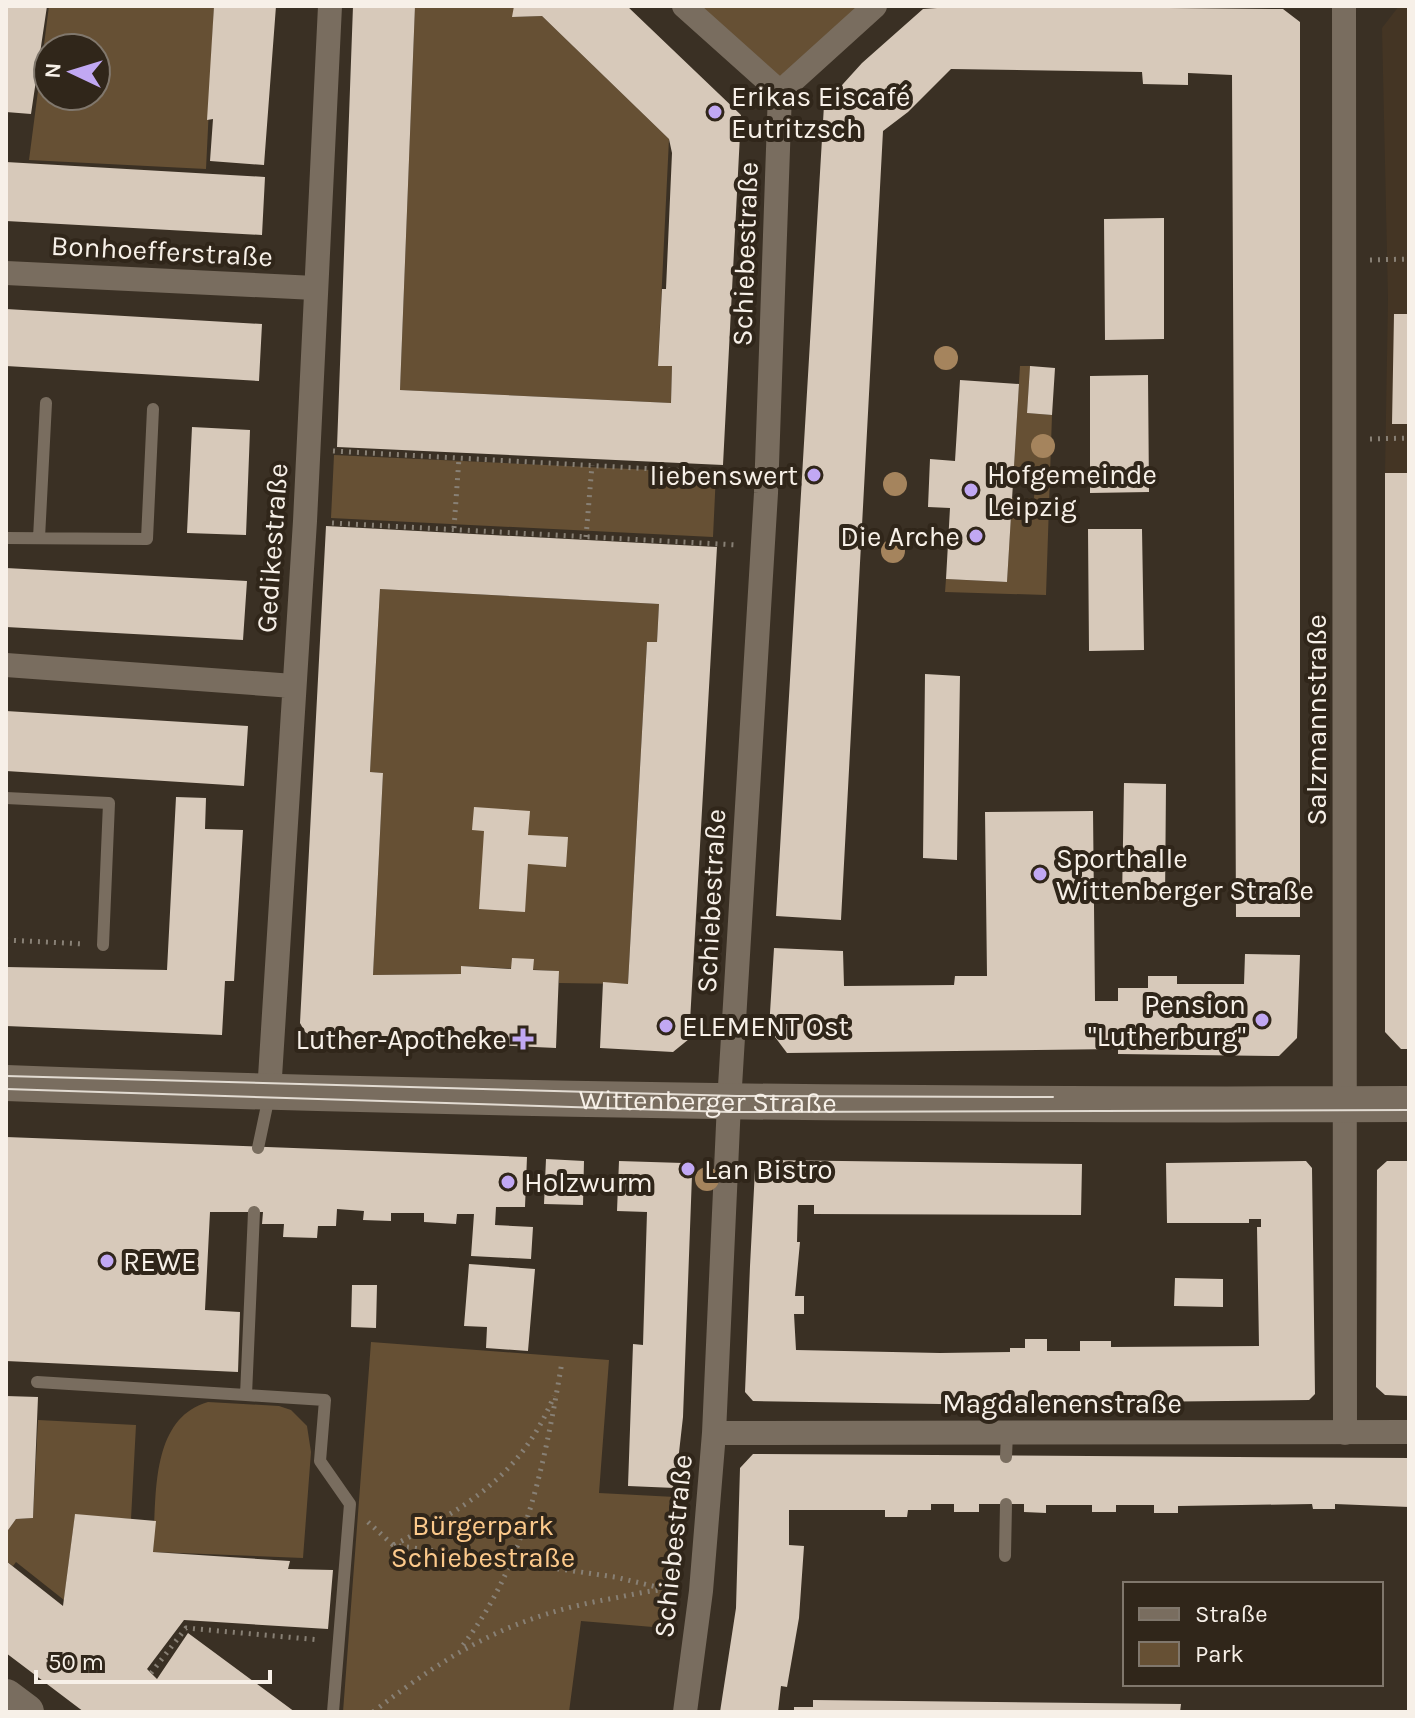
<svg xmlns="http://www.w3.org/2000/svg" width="1415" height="1718" font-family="Karla,sans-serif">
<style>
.built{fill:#443524}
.green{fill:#665034;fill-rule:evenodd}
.building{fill:#d7c9ba}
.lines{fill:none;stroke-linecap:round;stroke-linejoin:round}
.path{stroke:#888075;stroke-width:5;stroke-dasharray:2 6;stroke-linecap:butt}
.lane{stroke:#796d5f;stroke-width:12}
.street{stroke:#796d5f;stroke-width:24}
.secondary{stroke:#796d5f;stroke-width:36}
.tram{stroke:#e3dcd3;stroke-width:2}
.tree{fill:#a5845d}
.poi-dot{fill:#c1a8f3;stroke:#30261a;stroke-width:3}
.labels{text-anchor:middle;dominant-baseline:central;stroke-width:8;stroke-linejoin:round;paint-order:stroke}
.poi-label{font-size:28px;fill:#f7f0e8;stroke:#30261a;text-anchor:start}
.street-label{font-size:28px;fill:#f7f0e8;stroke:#30261a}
.park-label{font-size:28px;fill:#fcc98b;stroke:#30261a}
</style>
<rect width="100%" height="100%" fill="#3a3024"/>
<path class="built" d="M1399,6H1409V473H1385L1388,298L1382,28Z"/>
<path class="green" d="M49,6H214L206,169L29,160ZM48,48H96V96H48Z
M415,6L514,8L513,17L542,16L669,139L658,365L672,366L671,403L400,390Z
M684,6H875L780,92Z
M1020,366H1030L1027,413L1052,415L1046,595L945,592L946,579L1007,582L1012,498H1034L1036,467H1014Z
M334,455L716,473L713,537L331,518Z
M380,589L659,604L657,642H647L628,984L559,983V971L462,966L461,974L373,975L383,773L370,772Z
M371,1342L609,1360L599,1493L675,1497L665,1628L581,1621L569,1712H343Z
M208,1402L279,1406L291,1410L307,1426L311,1452L303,1558L153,1552C157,1502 148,1419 208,1402Z
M38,1420L136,1425L131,1519L75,1515L64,1600L16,1562L13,1566L6,1561V1533L16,1519L33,1518Z"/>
<path class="building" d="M6,6H47L31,114L6,112Z
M214,6H276L264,165L210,161L213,119L207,120Z
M353,6H415L400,390L671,403L672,366H658L662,289H666L672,153L669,139L542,16L512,17L514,6H627L741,115L723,465L337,447Z
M965,6L1283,9L1300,22V917H1236L1232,75L1188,73V85L1143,84L1142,72L951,69L908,112L883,131L841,920L776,916L824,105L862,63L923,9Z
M6,162L265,177L262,235L6,221Z
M1164,218V339L1105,340L1104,219Z
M6,309L262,324L259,381L6,366Z
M1394,314H1409V424H1392Z
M1030,366L1055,368L1052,415L1027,413Z
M1148,375L1149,492L1090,493V376Z
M960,380L1019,384L1007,582L946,579L950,508L928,507L930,459L955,461Z
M192,427L250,430L246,535L187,533Z
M1385,473H1409V1049H1401L1385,1032Z
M326,526L717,547L689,1039L673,1052L600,1048L603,982L628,984L647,642H657L659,604L380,589L370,772L383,773L373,975L461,974V966L511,969L512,958L534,959L533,970L559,971L556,1048L313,1037L305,1032L300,1023Z
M1088,529H1142L1144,650L1089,651Z
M6,568L247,581L243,640L6,627Z
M925,674L960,676L957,860L923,858Z
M6,711L248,726L244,786L6,771Z
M1124,783L1166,784L1165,901L1122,900Z
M176,797L206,798L205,829L243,830L234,981H225L222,1035L6,1026V967L167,970Z
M474,807L530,811L528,835L568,837L566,867L528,864L525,912L479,909L484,831L472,830Z
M1093,811L1095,1001H1118V988H1148V976H1177V984H1244L1245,954L1300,955L1297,1038L1279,1056L1118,1054V1049L787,1053L769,1029L774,948L843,951L844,986L954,985L955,976H987L985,812Z
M6,1137L527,1157L525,1207H496L495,1225L533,1227L531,1259L471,1256L474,1214H457L456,1224L424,1222V1213H391V1221L363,1220L364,1211L337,1209L336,1226H318L317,1238L283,1237L284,1224H262L263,1212H210L205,1310L240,1312L238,1372L6,1361Z
M546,1159L584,1161L583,1205L544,1204Z
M764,1160L1082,1164L1081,1215L814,1214V1205H798L797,1242H800L795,1296H804V1314H794L796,1350L940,1353L1010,1352V1348H1025V1339H1047V1351H1080V1341H1111V1347L1259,1346L1257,1227H1261V1219H1249V1223H1167L1166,1163L1306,1161L1312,1168L1315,1394L1309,1400L940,1404L753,1401L745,1392L750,1266L755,1169Z
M619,1161L683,1163L692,1175L683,1417L675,1488L628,1486L633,1344L643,1345L647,1212L617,1211Z
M1387,1161H1409V1396L1385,1395L1376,1387L1377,1170Z
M469,1264L535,1269L528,1351L486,1348L487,1327L464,1326Z
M1175,1278L1223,1279V1307L1174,1306Z
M352,1285H377L376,1328L351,1327Z
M6,1396L38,1397L33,1518L16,1519L6,1533Z
M753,1454L1409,1458V1507L1335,1504V1509H1313L1312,1504L1178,1506V1513H1154V1505H1116V1512H1092V1505H1046V1513L1024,1512V1504H979V1512H954V1504H931V1510H908L907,1517H885V1510H789V1545L804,1546L799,1618L787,1687L781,1686L778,1712H720L736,1608L740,1468Z
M75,1514L156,1521L153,1552L290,1561L288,1569L333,1570L328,1629L184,1620L147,1669L157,1679L188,1633L295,1712H84L6,1653V1561L63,1606Z
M813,1700L1181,1704L1180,1712H794V1707H813Z"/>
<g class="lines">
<path class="path" d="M1370,260L1409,259
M1370,439L1409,438
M333,451L743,474
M1013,481L1031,482
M332,523L738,545
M454,528L459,458
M586,537L592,465
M6,940L85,944
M368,1522L393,1545L615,1577L661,1588
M394,1545C467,1507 521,1476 554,1396
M463,1645C526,1563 545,1461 562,1362
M151,1673L186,1628L320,1640
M373,1712C453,1650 514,1615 615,1598C635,1594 656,1589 676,1589"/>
<path class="lane" d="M6,538L147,539L153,409
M39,538L46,403
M6,798L109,803L103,945
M258,1148L269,1096
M254,1212L246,1395L325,1400L320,1461L350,1504L333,1712
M37,1382L246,1395
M1006,1457L1007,1433
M1005,1556L1006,1504"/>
<path class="street" d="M684,6L780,92L875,6
M1344,6L1345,1433
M6,273L315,288
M6,665L293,686
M269,1093L305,521L330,6
M714,1433L1409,1432
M685,1712L701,1591L714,1433L729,1103L766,493L780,92"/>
<g class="secondary">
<path id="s1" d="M6,1083C474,1101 941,1106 1409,1104"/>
<path d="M6,1697L26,1712"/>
</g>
<path class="tram" d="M6,1076L737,1096L1053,1097
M6,1089L729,1112L1409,1110"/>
</g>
<g class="tree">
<circle cx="946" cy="358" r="12"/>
<circle cx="1043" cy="446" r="12"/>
<circle cx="895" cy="484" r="12"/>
<circle cx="893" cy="551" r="12"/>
<circle cx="707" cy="1179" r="12"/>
</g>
<g class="poi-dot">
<circle cx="715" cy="112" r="8"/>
<circle cx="814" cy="475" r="8"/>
<circle cx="971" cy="490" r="8"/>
<circle cx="976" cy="536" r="8"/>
<circle cx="1040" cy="874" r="8"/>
<circle cx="1262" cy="1020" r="8"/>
<circle cx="666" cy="1026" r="8"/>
<path d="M519 1027h8v8h8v8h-8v8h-8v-8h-8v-8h8z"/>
<circle cx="688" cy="1169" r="8"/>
<circle cx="508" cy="1182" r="8"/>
<circle cx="107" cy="1261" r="8"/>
</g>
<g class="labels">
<g class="poi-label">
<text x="731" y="96">Erikas Eiscafé<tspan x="731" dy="32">Eutritzsch</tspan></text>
<text x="987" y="474">Hofgemeinde<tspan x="987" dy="32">Leipzig</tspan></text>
<text x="798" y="475" text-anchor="end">liebenswert</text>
<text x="960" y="536" text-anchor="end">Die Arche</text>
<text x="1056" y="858">Sporthalle<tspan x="1056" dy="32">Wittenberger Straße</tspan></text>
<text x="1246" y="1004" text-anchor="end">Pension<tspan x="1246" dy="32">"Lutherburg"</tspan></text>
<text x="682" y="1026">ELEMENT Ost</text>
<text x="507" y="1039" text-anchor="end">Luther-Apotheke</text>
<text x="704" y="1169">Lan Bistro</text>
<text x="524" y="1182">Holzwurm</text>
<text x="123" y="1261">REWE</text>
</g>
<g class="street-label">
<text transform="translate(162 251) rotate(3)">Bonhoefferstraße</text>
<text transform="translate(745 254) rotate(-88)">Schiebestraße</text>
<text transform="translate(272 548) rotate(-86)">Gedikestraße</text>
<text transform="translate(1316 720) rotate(-90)">Salzmannstraße</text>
<text transform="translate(711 901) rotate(-87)">Schiebestraße</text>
<text stroke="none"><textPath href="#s1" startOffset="702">Wittenberger Straße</textPath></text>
<text x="1062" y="1403">Magdalenenstraße</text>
<text transform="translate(673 1546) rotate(-84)">Schiebestraße</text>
</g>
<g class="park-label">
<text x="483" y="1525">Bürgerpark<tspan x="483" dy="32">Schiebestraße</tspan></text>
</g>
</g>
<rect width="1415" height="1718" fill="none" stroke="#f7f0e8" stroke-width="16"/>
<rect x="1123" y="1582" width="260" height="104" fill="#30261a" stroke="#80776c" stroke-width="2"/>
<rect x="1139" y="1608" width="40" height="12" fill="#796d5f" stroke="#80776c" stroke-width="2"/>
<text x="1195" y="1622" font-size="24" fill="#f7f0e8">Straße</text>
<rect x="1139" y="1642" width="40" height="24" fill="#665034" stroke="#80776c" stroke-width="2"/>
<text x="1195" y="1662" font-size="24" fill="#f7f0e8">Park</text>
<g transform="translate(72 72) rotate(274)"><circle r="38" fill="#30261a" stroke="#80776c" stroke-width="2"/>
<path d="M0-6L14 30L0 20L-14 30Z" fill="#c1a8f3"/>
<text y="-12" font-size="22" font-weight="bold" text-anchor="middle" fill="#f7f0e8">N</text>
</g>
<path d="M36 1670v12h234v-12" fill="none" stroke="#f7f0e8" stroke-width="4"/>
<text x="48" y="1670" font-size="24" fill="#f7f0e8" stroke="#30261a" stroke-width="6" paint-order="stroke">50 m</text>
</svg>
